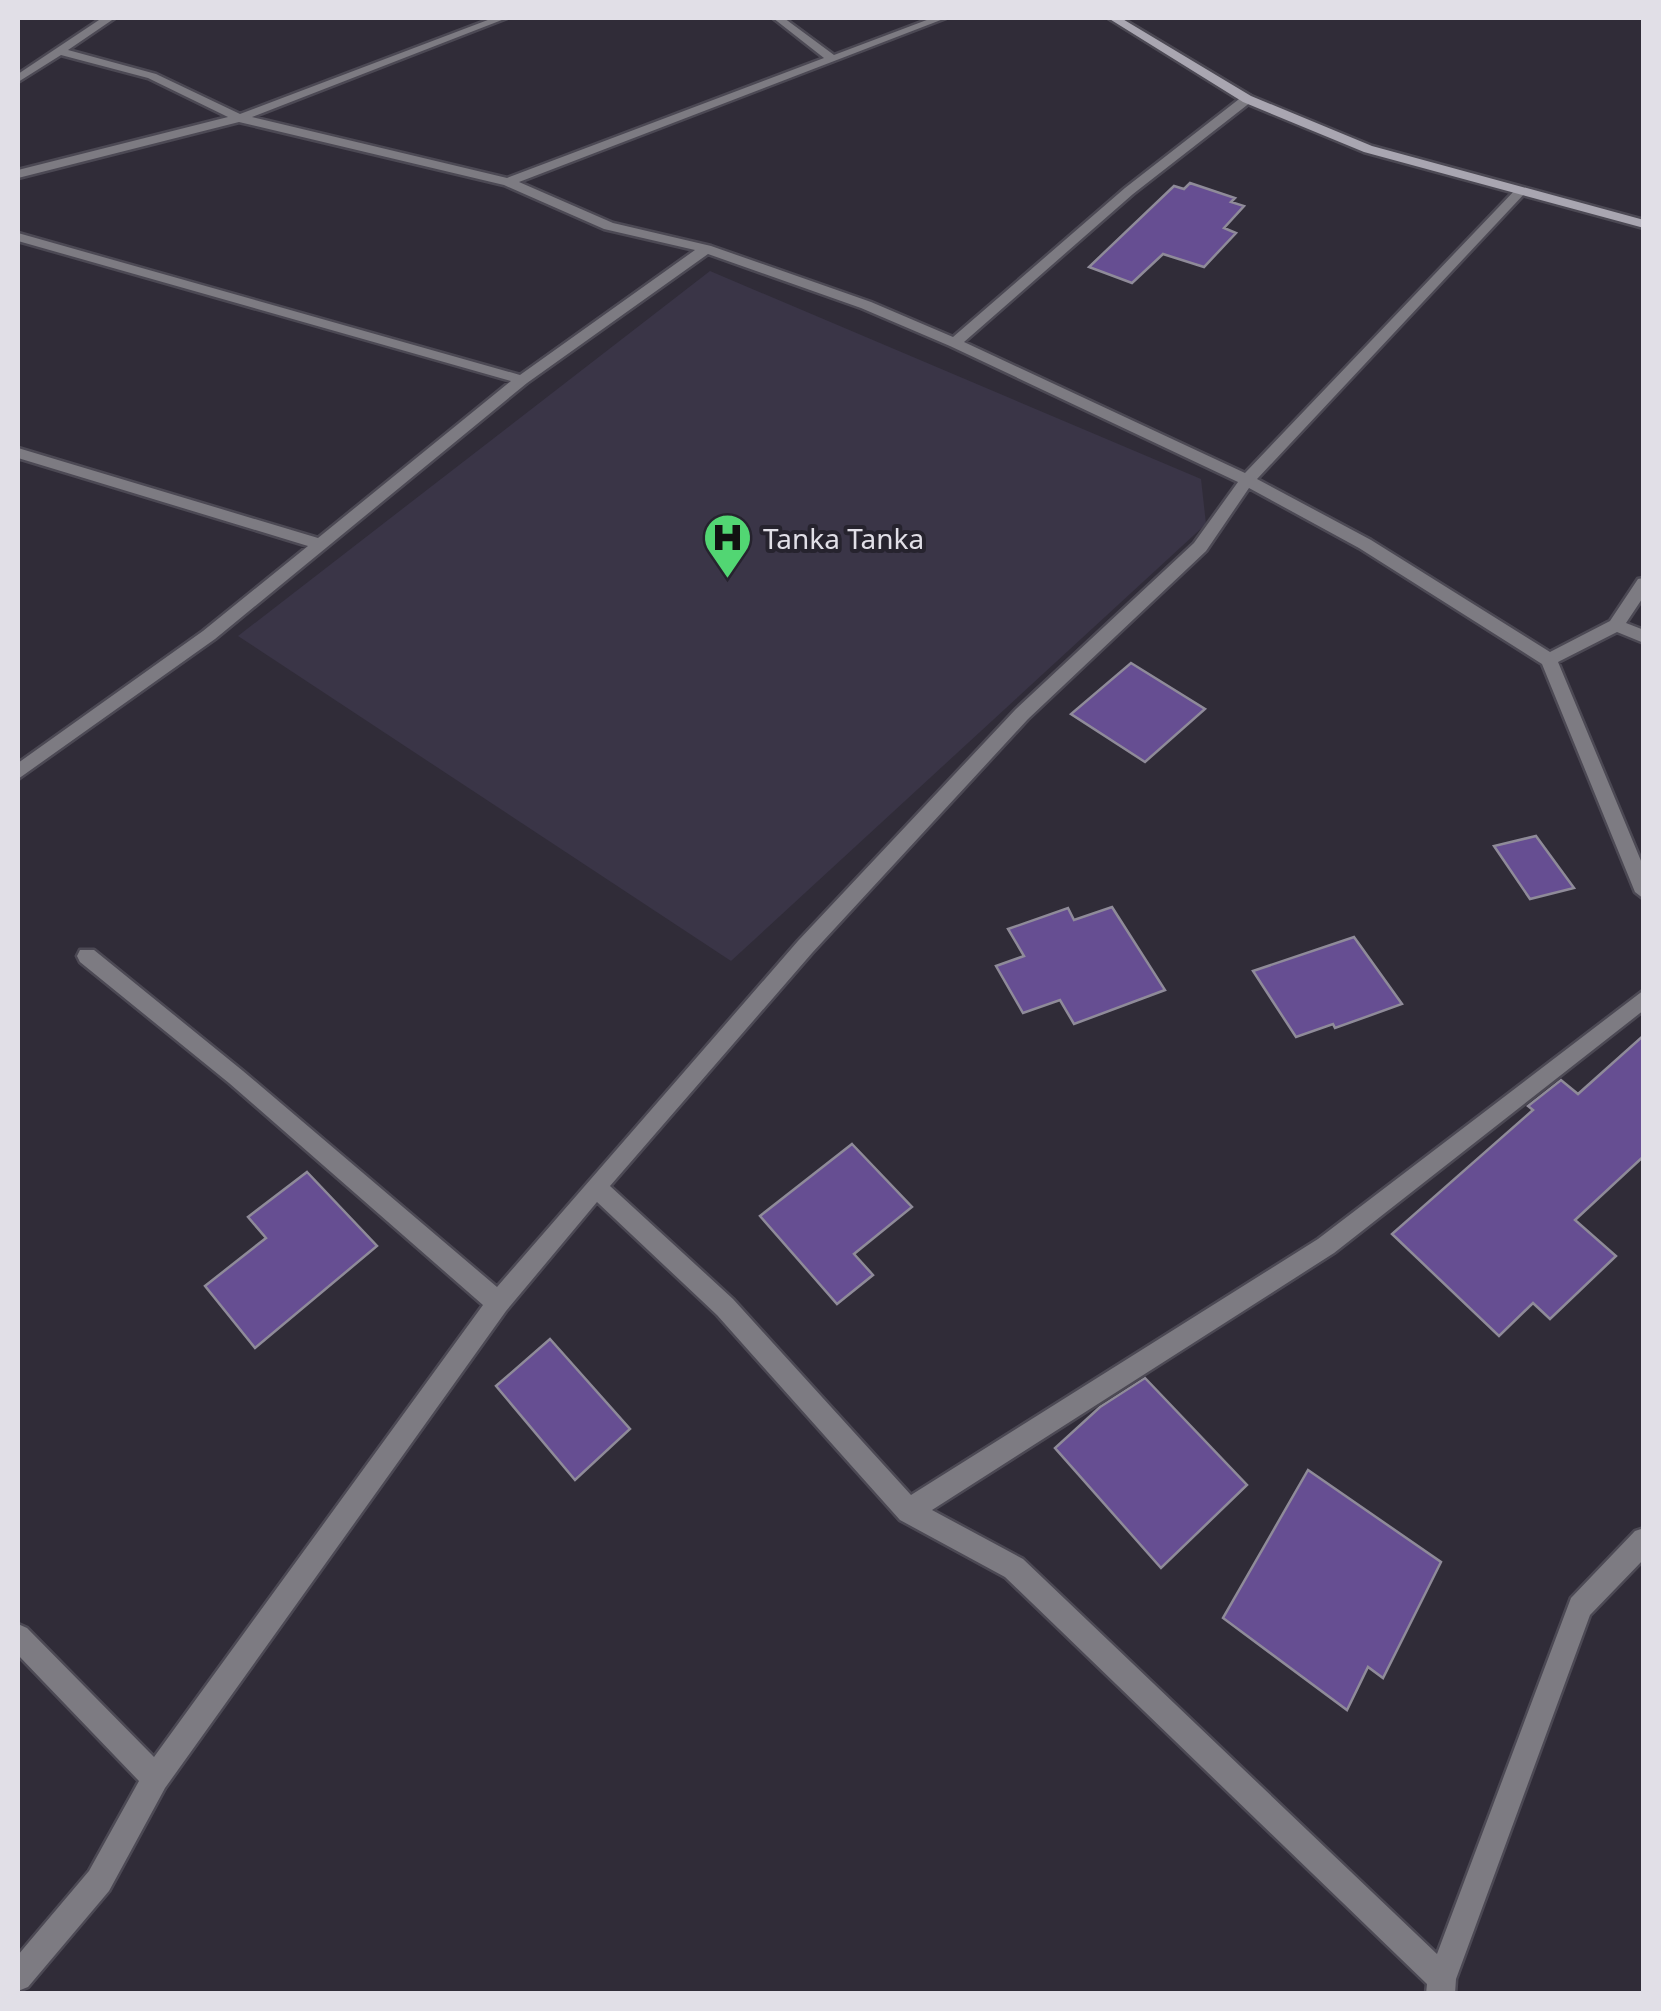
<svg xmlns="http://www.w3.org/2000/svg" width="1661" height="2011" font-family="'Noto Sans',sans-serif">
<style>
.built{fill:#3a3547}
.building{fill:#664e92;stroke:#8f8b99;stroke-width:2.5}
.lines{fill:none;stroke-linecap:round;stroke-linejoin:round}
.street-casing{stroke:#4c4954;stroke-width:5}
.secondary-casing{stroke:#4c4954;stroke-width:5}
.street{fill:#7d7b82;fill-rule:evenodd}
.secondary{fill:#a9a6b1;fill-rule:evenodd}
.labels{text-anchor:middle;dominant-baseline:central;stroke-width:8;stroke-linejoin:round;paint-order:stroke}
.far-poi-label{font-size:28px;fill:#e1dfe7;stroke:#26232e;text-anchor:start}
</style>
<rect width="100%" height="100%" fill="#302c38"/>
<path class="built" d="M710,271L1201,479L1206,524L731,961L238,636Z"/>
<path class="building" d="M1190,183L1235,198L1231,202L1244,206L1224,228L1236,233L1204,267L1163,254L1132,283L1089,267L1174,186L1184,189Z
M1131,663L1205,709L1145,762L1071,714Z
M1536,836L1574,888L1530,899L1494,846Z
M1112,907L1165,990L1074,1024L1060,1000L1023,1013L996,966L1024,956L1008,929L1068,908L1074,920Z
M1354,937L1402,1004L1335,1028L1333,1024L1296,1037L1253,971Z
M1644,1035V1156L1575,1220L1616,1256L1550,1319L1533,1303L1499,1336L1392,1234L1533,1110L1528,1106L1561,1080L1578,1094Z
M852,1144L912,1207L854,1254L873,1275L837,1304L760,1216Z
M307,1172L377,1246L255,1348L205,1286L266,1238L248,1217Z
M550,1339L630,1429L575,1480L496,1386Z
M1145,1378L1247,1485L1161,1568L1055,1448L1100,1407Z
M1308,1470L1441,1562L1383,1678L1368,1667L1347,1710L1223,1618Z"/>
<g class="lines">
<defs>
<path id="street" d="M102,18H115L68,50L156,74L240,114L493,18H507L252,117L507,178L824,58L773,18H784L834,55L932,18H946L519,182L613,223L711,246L871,302L953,337L1125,188L1243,96H1251V102L1133,194L964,342L1245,473L1516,189L1526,192L1257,479L1371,540L1550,652L1610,621L1638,579L1644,578V596L1626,623L1644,630V643L1617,632L1558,662L1644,868V899L1635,892L1542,664L1359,548L1249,488L1206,551L1028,719L812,953L610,1186L733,1299L911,1495L1318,1239L1644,990V1010L1334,1253L932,1510L1023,1559L1437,1954L1571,1598L1635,1531L1644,1528V1559L1590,1615L1456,1979L1455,1994H1426L1427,1984L1005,1577L900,1520L717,1315L597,1202L506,1311L165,1788L109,1891L28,1987L18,1991V1955L89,1871L139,1781L18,1655V1624L27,1628L154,1757L483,1305L229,1083L80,962L77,956L80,950H94L243,1071L497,1287L798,941L1016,709L1194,543L1238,482L950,346L861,308L708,254L527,383L215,639L18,779V763L203,631L308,546L18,458V448L318,538L511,381L18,241V233L520,375L695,250L604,229L504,185L239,122L18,178V170L228,117L148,78L61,55L18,82V74Z"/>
<path id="secondary" d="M1108,18H1121L1251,96L1372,146L1644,220V228L1364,152L1243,102Z"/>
</defs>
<use href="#street" class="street-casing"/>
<use href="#secondary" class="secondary-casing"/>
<use href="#street" class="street"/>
<use href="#secondary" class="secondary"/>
</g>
<defs>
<symbol id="hospital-pin" viewBox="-11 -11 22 30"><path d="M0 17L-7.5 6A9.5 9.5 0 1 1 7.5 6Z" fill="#52d673" stroke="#26232e"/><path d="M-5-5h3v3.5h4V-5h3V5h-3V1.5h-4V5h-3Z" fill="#111"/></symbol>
</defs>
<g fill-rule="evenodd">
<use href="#hospital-pin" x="700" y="510" width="55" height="75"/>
</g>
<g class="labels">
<g class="far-poi-label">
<text x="763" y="538">Tanka Tanka</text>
</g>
</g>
<rect width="1661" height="2011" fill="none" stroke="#e1dfe7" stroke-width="40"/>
</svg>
